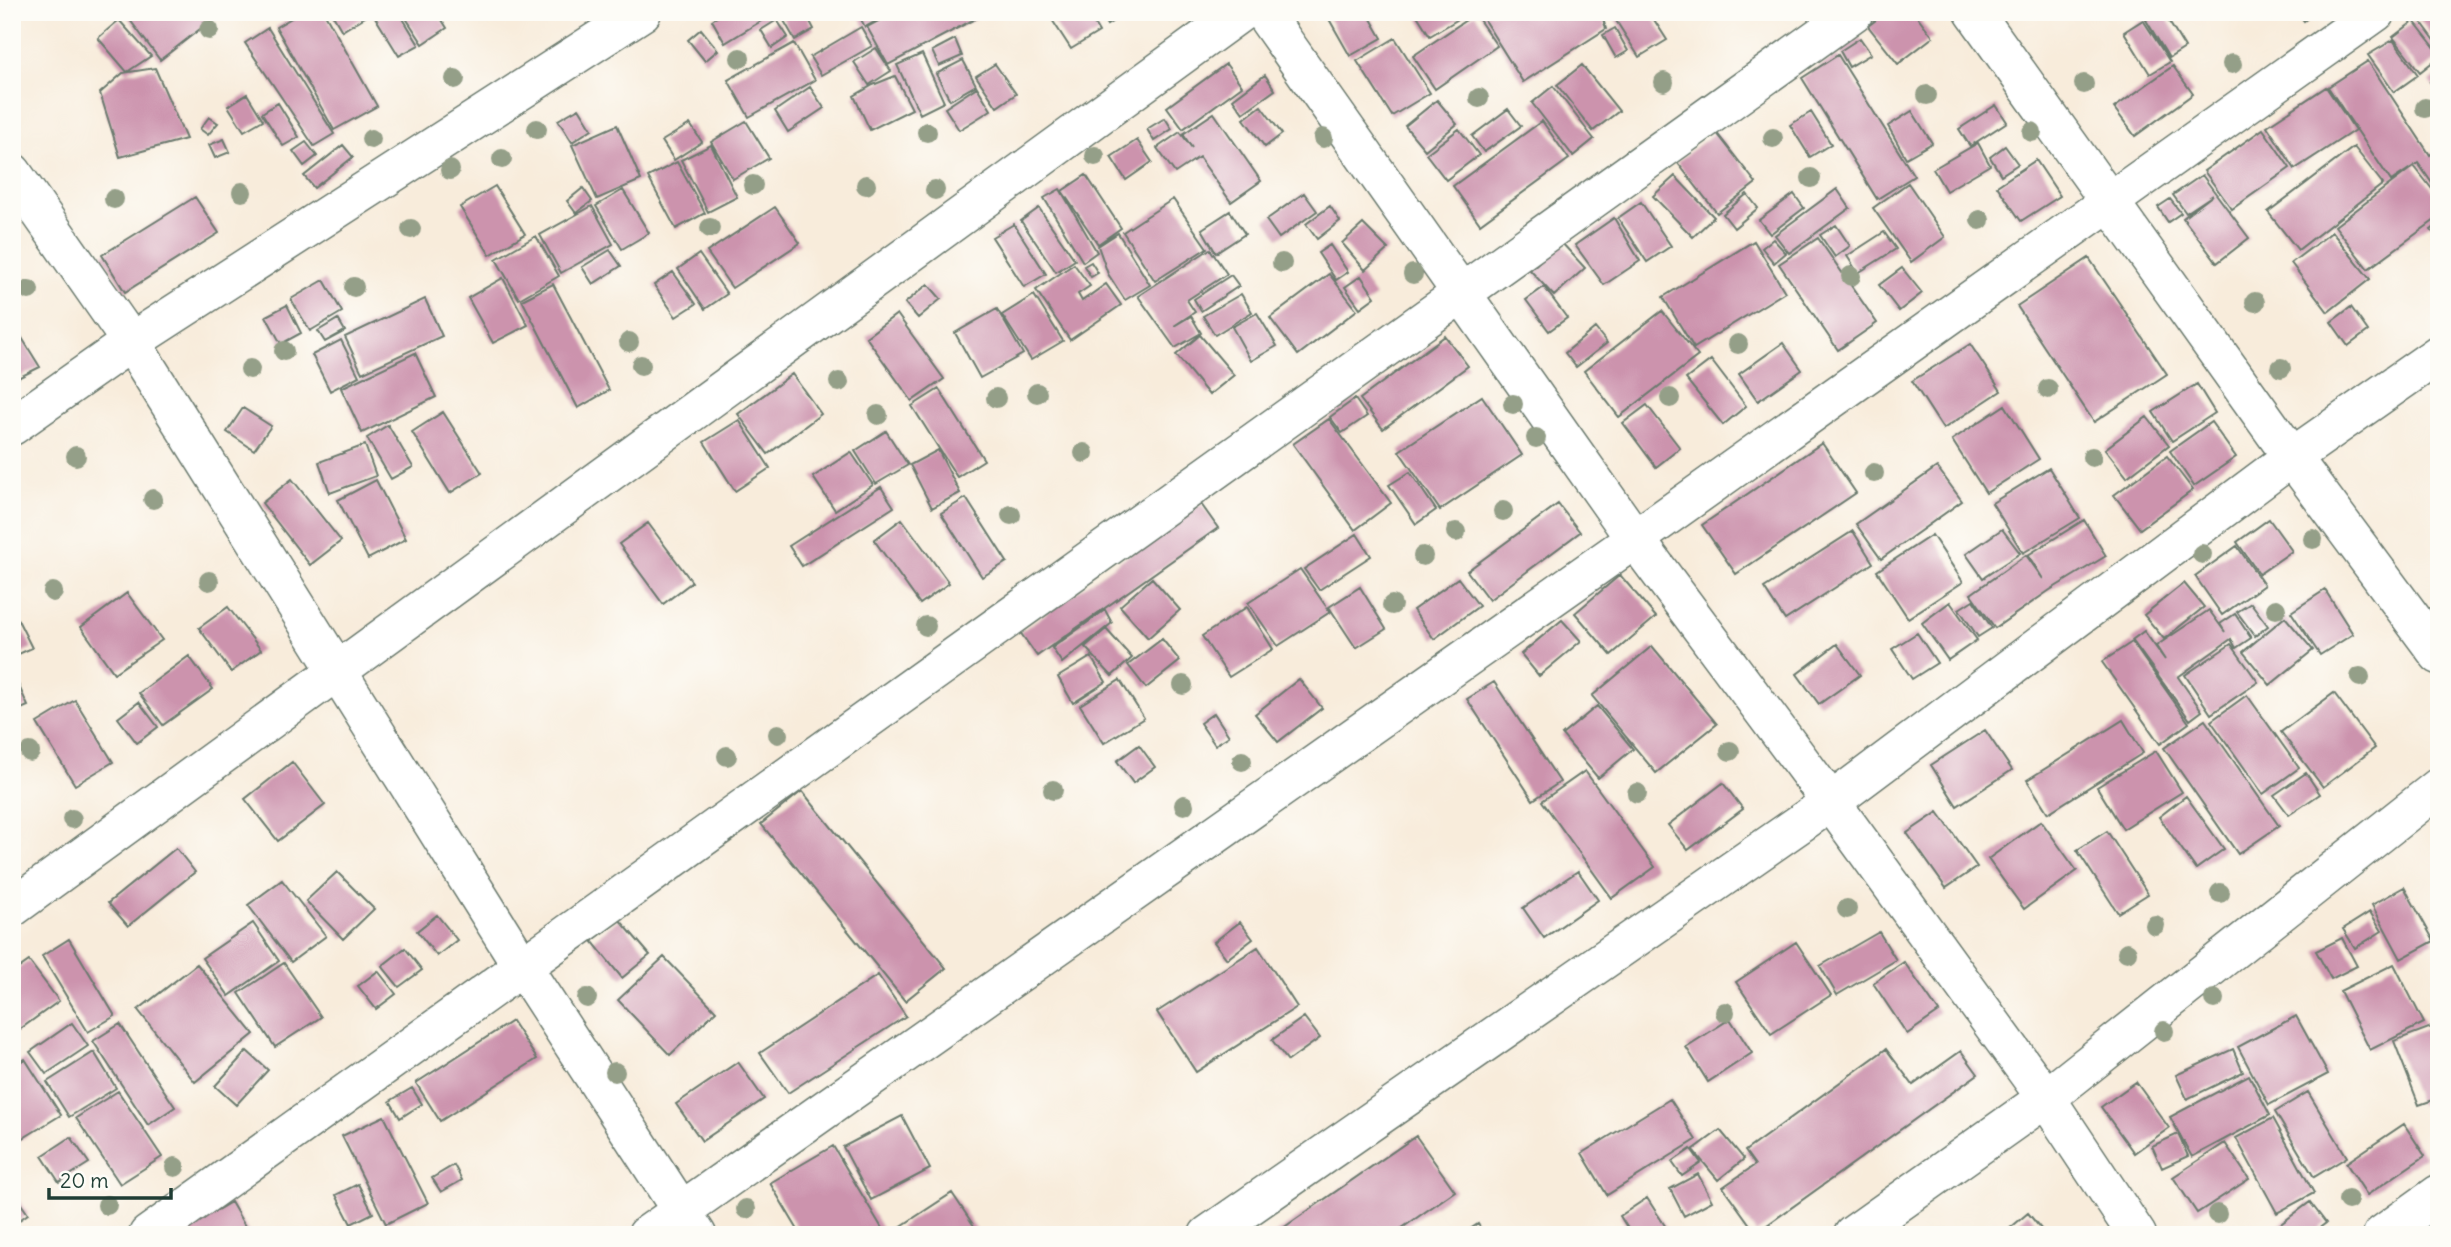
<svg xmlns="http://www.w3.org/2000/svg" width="2451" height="1247" font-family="Delius,sans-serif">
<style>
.building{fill:#cc93ad}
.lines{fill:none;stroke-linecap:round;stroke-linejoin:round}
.minor-casing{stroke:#6b7a6e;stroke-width:41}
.minor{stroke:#fff;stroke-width:38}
.tree{fill:#949f88}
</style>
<rect width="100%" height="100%" fill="#fdfcf7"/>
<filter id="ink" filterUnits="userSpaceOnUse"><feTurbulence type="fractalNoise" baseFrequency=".0143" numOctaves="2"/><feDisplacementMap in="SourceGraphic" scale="14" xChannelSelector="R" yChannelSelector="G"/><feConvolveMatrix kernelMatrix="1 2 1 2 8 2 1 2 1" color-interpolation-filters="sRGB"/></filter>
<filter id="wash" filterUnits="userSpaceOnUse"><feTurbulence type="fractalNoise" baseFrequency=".00686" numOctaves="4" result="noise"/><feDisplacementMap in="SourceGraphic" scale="28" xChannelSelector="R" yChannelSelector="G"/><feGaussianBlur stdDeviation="1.57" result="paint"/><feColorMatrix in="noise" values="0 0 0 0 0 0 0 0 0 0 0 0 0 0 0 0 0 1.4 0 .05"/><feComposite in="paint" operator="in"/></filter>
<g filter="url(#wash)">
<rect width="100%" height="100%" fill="#f8ecdb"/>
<g id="blocks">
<path class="building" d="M124,12H222L160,60Z
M302,12H324L377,106L334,130L276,27Z
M331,12H373L342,31Z
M383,12H399L419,45L399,56L375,17Z
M402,12H437L447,28L423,44Z
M725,12H776L725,43L712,20Z
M779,12H805L814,29L795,40Z
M857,12H892L865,27Z
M895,12H988L888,65L867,27Z
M1047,12H1087L1099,32L1071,49Z
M1099,12H1127L1107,25Z
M1325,12H1367L1382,38L1350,56Z
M1415,12H1470L1430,36Z
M1479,12H1601L1606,29L1523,82Z
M1625,12H1649L1667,40L1639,57L1615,19Z
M1887,12H1914L1933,37L1898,64L1868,26Z
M2159,12H2163L2185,48L2169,58L2146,20Z
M2297,12H2315L2304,21Z
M2422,12H2439V46L2417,16Z
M1475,14L1497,46L1435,89L1413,56Z
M119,20L151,56L127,72L98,38Z
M777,20L788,37L772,48L761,30Z
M2143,20L2170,62L2150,74L2124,32Z
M2414,21L2439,53V57L2420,72L2393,37Z
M861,27L872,46L821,75L810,57Z
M268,28L334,134L314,146L245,43Z
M1615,28L1628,51L1616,58L1603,35Z
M701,29L718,50L705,61L688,40Z
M1395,38L1430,93L1392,116L1357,61Z
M1860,38L1871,54L1849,67L1840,51Z
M955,39L962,56L939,66L932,51Z
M2393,40L2418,75L2394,92L2368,55Z
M794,43L815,80L749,117L728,80Z
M876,48L891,71L869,85L854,62Z
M922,54L944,102L920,114L897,65Z
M1838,55L1914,176L1877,199L1802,78Z
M963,60L976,85L950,100L936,74Z
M2368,61L2430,155L2439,149V193L2418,163L2391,181L2328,87Z
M995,64L1016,94L997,107L976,76Z
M1226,64L1242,86L1183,129L1167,107Z
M1582,65L1619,111L1593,131L1557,85Z
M2173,66L2193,94L2135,136L2114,108Z
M155,68L186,139L120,157L100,93L123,73Z
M1265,75L1275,90L1243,113L1233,99Z
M2439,75V92L2430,82Z
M895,76L912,109L870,130L854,96L873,85Z
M1553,86L1594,139L1573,156L1532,103Z
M810,87L824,108L788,132L775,111Z
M977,87L991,110L959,130L945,108Z
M2326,87L2355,130L2295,169L2267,126Z
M247,94L263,120L244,131L228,106Z
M1437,100L1457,124L1425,150L1405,126Z
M278,103L299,137L283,146L262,113Z
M1996,105L2007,122L1970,146L1959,129Z
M1261,106L1282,134L1265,147L1244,119Z
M579,108L592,129L572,142L558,120Z
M1508,109L1521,126L1484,152L1472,136Z
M1912,111L1932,143L1906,158L1888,126Z
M1811,112L1831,144L1810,157L1790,125Z
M1214,113L1261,181L1231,202L1199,157L1175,173L1157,148L1180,132L1192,148L1183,134Z
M209,117L218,123L208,135L200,129Z
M1165,118L1172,129L1154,141L1147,129Z
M746,121L769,158L733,179L711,142Z
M1542,121L1569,159L1480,224L1453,186Z
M690,124L702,142L674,160L662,141Z
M617,125L641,180L597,199L572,145Z
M1459,129L1479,155L1446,180L1426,154Z
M2263,129L2290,168L2232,209L2204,171Z
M1716,132L1756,183L1717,213L1677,162Z
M224,139L230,152L215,158L209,145Z
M1137,140L1152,162L1126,180L1111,157Z
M306,142L317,156L304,166L293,151Z
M1978,143L1990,165L1946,191L1933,169Z
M343,145L353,157L314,188L304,176Z
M711,145L737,197L708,212L681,160Z
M2005,146L2018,164L2001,175L1990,157Z
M2354,147L2383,184L2298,250L2268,212Z
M2036,160L2060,196L2021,221L1997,186Z
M677,162L705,213L676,229L648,177Z
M2414,166L2439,198V217L2368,269L2335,226Z
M1086,175L1121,228L1098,244L1062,191Z
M2202,175L2249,238L2217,263L2183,218L2213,195L2186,213L2173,195Z
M1675,176L1714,217L1693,237L1653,196Z
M1908,183L1945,237L1911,262L1873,208Z
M495,186L525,234L490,255L460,207Z
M583,188L592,201L576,213L567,201Z
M1060,189L1097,252L1083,262L1044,198Z
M1837,189L1850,208L1789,253L1775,235Z
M623,190L649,233L622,249L596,206Z
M1304,193L1317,211L1279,238L1266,220Z
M1747,194L1758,208L1734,228L1723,214Z
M1794,194L1804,208L1770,234L1759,220Z
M195,197L219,233L125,292L102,255Z
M1173,199L1207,248L1155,281L1123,232Z
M2170,199L2181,213L2168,222L2158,207Z
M1641,202L1671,246L1647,262L1618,218Z
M592,206L613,244L561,273L540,235Z
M1330,206L1340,221L1317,239L1306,224Z
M775,207L800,243L732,288L707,252Z
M1039,208L1075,260L1056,272L1021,221Z
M1230,211L1245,234L1216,253L1202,229Z
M1614,218L1640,261L1604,285L1575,245Z
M1014,224L1046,274L1024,287L992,237Z
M1363,224L1388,249L1365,270L1342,243Z
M2439,224V240L2431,230Z
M1836,225L1850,246L1835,257L1820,235Z
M1884,232L1896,249L1858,273L1847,256Z
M2332,232L2370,279L2328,312L2291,263Z
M1118,233L1150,285L1125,300L1108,274L1098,246Z
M536,236L559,276L519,299L496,259Z
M1818,238L1877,323L1838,350L1779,264Z
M1773,239L1786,253L1774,263L1762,248Z
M1754,241L1785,292L1694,348L1663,297Z
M1561,242L1585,268L1554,296L1530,270Z
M1330,245L1348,272L1336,280L1318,253Z
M1210,249L1227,274L1187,300L1195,312L1174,326L1191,316L1201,333L1175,348L1138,296Z
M610,250L621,266L593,284L582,267Z
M699,254L727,294L705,309L678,269Z
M2089,258L2167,374L2094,422L2017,306Z
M1091,262L1098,273L1091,277L1084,266Z
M1074,264L1090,286L1078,294L1082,301L1106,284L1121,305L1070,340L1036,290Z
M1902,268L1922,293L1899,311L1879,285Z
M673,272L696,304L676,317L654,285Z
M1329,274L1357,310L1298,355L1270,318Z
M1231,275L1239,286L1201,311L1194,299Z
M1361,276L1375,297L1360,308L1345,287Z
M503,278L528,325L493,343L468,298Z
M324,280L342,312L310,331L291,299Z
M553,284L609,390L578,408L522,300Z
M928,284L941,299L918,318L905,303Z
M1544,287L1567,318L1549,331L1526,300Z
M1241,294L1252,312L1215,335L1203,316Z
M1034,295L1063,341L1031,360L1002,315Z
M425,299L442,336L362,373L345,337Z
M287,305L301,333L281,344L266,316Z
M2351,307L2368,331L2348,346L2331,322Z
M997,309L1023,354L980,378L955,333Z
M1662,311L1698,356L1619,417L1584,371Z
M1257,313L1277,346L1251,361L1232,327Z
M897,314L944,379L912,401L866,337Z
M338,319L345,331L325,342L318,331Z
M14,325L40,367L12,381V326Z
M1595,328L1607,343L1576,367L1565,353Z
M1200,335L1234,375L1209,395L1176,355Z
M1445,336L1468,366L1383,429L1360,399Z
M341,340L359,376L330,391L312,355Z
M1783,343L1802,370L1758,401L1739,374Z
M1970,344L2001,391L1943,429L1912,381Z
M415,353L436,397L362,433L341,388Z
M1711,360L1746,406L1723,425L1686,379Z
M792,374L821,414L768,454L738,414Z
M2197,384L2215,413L2172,441L2153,412Z
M939,389L984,460L957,477L912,406Z
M1482,396L1522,455L1440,510L1399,451Z
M1355,399L1367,416L1342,433L1330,417Z
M1647,405L1680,448L1656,467L1623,423Z
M2005,405L2039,459L1986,493L1952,440Z
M243,408L271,426L254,450L227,432Z
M443,412L482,473L450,493L412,432Z
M2147,417L2169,445L2127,477L2105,449Z
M1329,419L1391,503L1355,530L1293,444Z
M739,420L770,468L735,491L704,442Z
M2211,422L2236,457L2194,486L2170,451Z
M388,425L413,467L391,479L367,438Z
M886,431L908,465L876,484L855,451Z
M1822,443L1856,493L1736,574L1702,525Z
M365,445L376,476L330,493L319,462Z
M938,450L960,493L932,508L910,465Z
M851,452L873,485L835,510L813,477Z
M2167,456L2193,490L2140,529L2114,495Z
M1937,467L1962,501L1881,559L1856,524Z
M2049,468L2080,518L2023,553L1992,503Z
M1410,472L1436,510L1416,524L1389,485Z
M292,479L341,541L310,565L262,503Z
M376,480L406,539L368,559L338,500Z
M881,487L894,507L802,566L789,546Z
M966,498L1007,562L982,577L941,513Z
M1201,504L1218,528L1037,656L1020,632Z
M1558,504L1580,532L1489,600L1467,571Z
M902,519L949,583L920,604L874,540Z
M2269,519L2292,551L2259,574L2237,542Z
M2084,520L2106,556L2050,590L1995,628L1971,594L2026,555L2043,579L2028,555Z
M648,523L692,582L663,604L619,544Z
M2002,529L2020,553L1983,578L1966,554Z
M1853,531L1873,563L1785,620L1764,588Z
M1357,534L1371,556L1319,590L1304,569Z
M1932,535L1963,582L1908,618L1877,571Z
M2237,546L2264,585L2222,615L2195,576Z
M1300,569L1330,612L1278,646L1248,603Z
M1620,575L1656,617L1611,655L1575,613Z
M1152,578L1180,610L1148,638L1120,606Z
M1458,578L1479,606L1434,639L1413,610Z
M2184,583L2204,607L2164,639L2144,615Z
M1360,587L1386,629L1356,648L1329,607Z
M2325,590L2353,634L2320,655L2291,612Z
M127,593L162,640L114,673L81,627Z
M1973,600L1992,628L1978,637L1959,609Z
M1950,602L1977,640L1948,660L1922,623Z
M2251,603L2268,626L2255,636L2237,612Z
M228,607L261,650L231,672L199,628Z
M1247,607L1273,649L1229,677L1202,636Z
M12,608L32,648L12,657Z
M1105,610L1112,623L1062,663L1052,648Z
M2209,610L2225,632L2220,624L2235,614L2251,638L2236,648L2231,639L2178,677L2202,711L2190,720L2132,640L2144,631L2165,660L2156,646Z
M2285,617L2313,650L2270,685L2243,652Z
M1562,620L1581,641L1539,676L1521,654Z
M1106,629L1132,658L1112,676L1085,647Z
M1917,633L1937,663L1912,679L1892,649Z
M1162,639L1180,661L1146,688L1128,665Z
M2132,642L2189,723L2160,744L2102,662Z
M1837,644L1860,675L1819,704L1797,674Z
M2231,644L2258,682L2211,714L2185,675Z
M1652,646L1717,724L1656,773L1592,696Z
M189,656L213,689L163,725L139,693Z
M1091,657L1106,682L1073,703L1058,677Z
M12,671L28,706L12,713Z
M1299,679L1322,708L1278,742L1255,714Z
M1120,680L1144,718L1104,743L1080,705Z
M1494,682L1560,782L1533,800L1467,699Z
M2334,693L2375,748L2323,787L2281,732Z
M2247,695L2299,768L2263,794L2211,721Z
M75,700L113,762L75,785L37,723Z
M139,702L158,727L137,743L118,718Z
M1597,706L1633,749L1598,778L1562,735Z
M1214,713L1229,736L1215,745L1200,723Z
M2123,720L2143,753L2048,813L2027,780Z
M2205,720L2279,826L2238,854L2164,748Z
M1985,730L2012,770L1957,806L1931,765Z
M1139,745L1155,767L1133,783L1117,761Z
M2156,751L2182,792L2123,829L2097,787Z
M292,762L325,805L278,841L245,799Z
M1585,771L1655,867L1612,898L1542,801Z
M2306,773L2320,794L2289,815L2274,795Z
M1723,783L1743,809L1688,850L1668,825Z
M802,791L946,968L905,1001L761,824Z
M2186,796L2224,849L2196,869L2159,817Z
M1938,812L1977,867L1946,888L1907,833Z
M2041,821L2077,871L2024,909L1988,859Z
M2107,831L2148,894L2118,913L2077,850Z
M176,848L195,872L128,926L108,903Z
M1578,871L1598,900L1544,938L1523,908Z
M337,872L374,909L343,939L306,901Z
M282,880L326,936L291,962L248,905Z
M2404,887L2434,941L2401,959L2372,905Z
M2370,912L2382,931L2355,948L2343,929Z
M437,915L457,940L437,956L417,931Z
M619,919L650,955L622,978L592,941Z
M1240,922L1253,939L1227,959L1214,942Z
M253,923L279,961L229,996L202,958Z
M1879,932L1896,960L1837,995L1820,966Z
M2342,938L2357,966L2331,979L2316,951Z
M69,939L115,1016L88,1032L42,956Z
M1796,942L1831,995L1771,1034L1736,982Z
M1258,947L1297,1007L1196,1072L1157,1012Z
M405,948L422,970L399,987L382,966Z
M664,957L716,1011L670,1055L618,1000Z
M29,961L59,1001L12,1035V973Z
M1904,962L1939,1012L1907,1034L1873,983Z
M284,963L321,1017L275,1047L239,993Z
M197,964L254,1034L195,1082L138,1010Z
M2394,964L2424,1023L2370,1050L2340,991Z
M378,971L396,994L376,1009L358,986Z
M878,975L906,1016L788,1093L760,1053Z
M2296,1016L2328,1074L2269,1105L2238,1047Z
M1304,1017L1320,1038L1288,1061L1272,1040Z
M1730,1019L1752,1053L1708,1082L1686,1047Z
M512,1021L537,1059L440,1121L416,1083Z
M72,1023L88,1046L46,1074L30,1052Z
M120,1024L175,1107L148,1125L93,1041Z
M2434,1026L2439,1039V1098L2419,1105L2394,1041Z
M1886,1049L1913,1085L1961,1051L1978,1074L1756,1233L1723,1187L1755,1165L1745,1151Z
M2233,1049L2243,1072L2187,1099L2176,1075Z
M247,1051L268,1070L236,1105L215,1086Z
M94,1052L116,1088L69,1117L47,1082Z
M25,1059L61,1115L12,1145V1067Z
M738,1062L764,1099L702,1141L676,1104Z
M2249,1075L2270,1115L2192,1157L2170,1117Z
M2136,1082L2169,1128L2134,1153L2101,1107Z
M412,1088L422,1104L400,1118L390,1101Z
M118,1091L162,1157L120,1184L76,1118Z
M2308,1092L2347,1157L2314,1177L2275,1112Z
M1670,1099L1696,1140L1607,1195L1582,1153Z
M384,1116L428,1203L386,1224L342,1136Z
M902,1116L930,1169L871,1200L843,1147Z
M2273,1118L2314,1193L2277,1213L2236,1138Z
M2404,1124L2425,1156L2367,1195L2346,1163Z
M1720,1130L1744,1159L1718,1180L1693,1150Z
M2178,1134L2188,1156L2162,1168L2152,1146Z
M1416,1136L1455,1191L1392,1235H1273Z
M71,1137L89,1163L59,1182L42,1156Z
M2225,1143L2249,1179L2197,1213L2173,1177Z
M833,1146L886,1235H801L770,1183Z
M1691,1149L1701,1163L1682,1176L1672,1162Z
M454,1165L462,1180L441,1192L432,1178Z
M1698,1174L1712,1201L1684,1216L1670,1189Z
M358,1184L373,1213L351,1224L336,1195Z
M12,1191L28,1214L12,1225Z
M952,1193L980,1235H906L900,1227Z
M1647,1198L1671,1235H1632L1620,1216Z
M231,1202L250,1235H181L180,1232Z
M2310,1202L2326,1223L2310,1235H2266Z
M2028,1213L2046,1235H2002Z
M1478,1224L1485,1235H1461Z"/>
</g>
</g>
<g filter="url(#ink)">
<use href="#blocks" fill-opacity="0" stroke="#6b7a6e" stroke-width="2"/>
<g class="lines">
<defs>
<path id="minor" d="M1263,12L1635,539L1831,802L2046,1098L2137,1235
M1974,12L2292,457L2439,655
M12,172L131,342L524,969L697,1235
M12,426L131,342L642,12
M12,908L1241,12
M148,1235C719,831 1283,417 1854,12
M647,1235L1635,539L2376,12
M1208,1235L1831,802L2292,457L2439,354
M1853,1235L2046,1098L2439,787
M2382,1235L2439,1194"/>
</defs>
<use href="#minor" class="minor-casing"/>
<use href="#minor" class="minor"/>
</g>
<g class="tree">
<circle cx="209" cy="30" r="10"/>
<circle cx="740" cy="58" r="10"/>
<circle cx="2232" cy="64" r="10"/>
<circle cx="455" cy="79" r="10"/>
<circle cx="1664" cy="82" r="10"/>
<circle cx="2084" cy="84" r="10"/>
<circle cx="1927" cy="95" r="10"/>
<circle cx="1479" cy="98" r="10"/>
<circle cx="2425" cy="108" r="10"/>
<circle cx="537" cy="129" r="10"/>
<circle cx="927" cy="132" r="10"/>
<circle cx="2032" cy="132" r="10"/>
<circle cx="1323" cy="138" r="10"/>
<circle cx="1773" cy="138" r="10"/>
<circle cx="371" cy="139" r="10"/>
<circle cx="1095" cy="156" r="10"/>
<circle cx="502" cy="159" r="10"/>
<circle cx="450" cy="170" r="10"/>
<circle cx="1811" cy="178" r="10"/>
<circle cx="753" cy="185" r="10"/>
<circle cx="866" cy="185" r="10"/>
<circle cx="935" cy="190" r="10"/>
<circle cx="242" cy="192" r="10"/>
<circle cx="114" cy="199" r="10"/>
<circle cx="1980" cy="220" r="10"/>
<circle cx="710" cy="228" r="10"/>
<circle cx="411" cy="229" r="10"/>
<circle cx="1282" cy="263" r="10"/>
<circle cx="1413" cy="274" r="10"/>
<circle cx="1851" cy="276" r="10"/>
<circle cx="354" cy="287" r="10"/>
<circle cx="29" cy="290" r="10"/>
<circle cx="2255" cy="302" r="10"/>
<circle cx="629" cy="342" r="10"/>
<circle cx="1738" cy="344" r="10"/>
<circle cx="284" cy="351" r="10"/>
<circle cx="641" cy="365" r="10"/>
<circle cx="2281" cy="368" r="10"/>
<circle cx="250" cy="369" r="10"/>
<circle cx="839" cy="382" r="10"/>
<circle cx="2048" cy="389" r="10"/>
<circle cx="1037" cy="393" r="10"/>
<circle cx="996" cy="398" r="10"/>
<circle cx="1670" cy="398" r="10"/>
<circle cx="1513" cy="404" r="10"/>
<circle cx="878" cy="415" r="10"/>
<circle cx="1536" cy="438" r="10"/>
<circle cx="1084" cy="453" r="10"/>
<circle cx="76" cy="456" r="10"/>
<circle cx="2092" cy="457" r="10"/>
<circle cx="1874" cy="473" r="10"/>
<circle cx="153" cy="499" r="10"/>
<circle cx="1503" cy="511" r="10"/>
<circle cx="1011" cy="515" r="10"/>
<circle cx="1456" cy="532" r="10"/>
<circle cx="2313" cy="539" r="10"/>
<circle cx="2202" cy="554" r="10"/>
<circle cx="1423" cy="556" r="10"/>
<circle cx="209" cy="581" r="10"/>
<circle cx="53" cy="592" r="10"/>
<circle cx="1392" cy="605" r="10"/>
<circle cx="2276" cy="609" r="10"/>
<circle cx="926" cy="626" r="10"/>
<circle cx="2360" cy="677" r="10"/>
<circle cx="1183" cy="685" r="10"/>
<circle cx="778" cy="734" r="10"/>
<circle cx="1730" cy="751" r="10"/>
<circle cx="30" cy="752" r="10"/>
<circle cx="727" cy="756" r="10"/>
<circle cx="1242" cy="761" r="10"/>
<circle cx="1053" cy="790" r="10"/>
<circle cx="1637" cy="793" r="10"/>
<circle cx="1184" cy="805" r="10"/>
<circle cx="72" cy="819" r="10"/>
<circle cx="2220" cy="893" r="10"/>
<circle cx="1847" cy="909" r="10"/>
<circle cx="2155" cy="925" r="10"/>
<circle cx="2127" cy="952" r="10"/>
<circle cx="587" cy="998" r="10"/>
<circle cx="2214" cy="999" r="10"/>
<circle cx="1725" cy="1012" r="10"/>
<circle cx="2164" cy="1031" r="10"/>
<circle cx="615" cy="1072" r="10"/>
<circle cx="175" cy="1167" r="10"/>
<circle cx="2348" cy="1200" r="10"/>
<circle cx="107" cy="1205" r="10"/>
<circle cx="746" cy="1209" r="10"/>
<circle cx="2217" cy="1214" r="10"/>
</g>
</g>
<rect width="2451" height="1247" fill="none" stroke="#fdfcf7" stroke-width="42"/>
<path d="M49 1188v10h122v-10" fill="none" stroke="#1f3d34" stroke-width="3.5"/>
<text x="60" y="1188" font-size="21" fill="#1f3d34" stroke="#fdfcf7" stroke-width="5" paint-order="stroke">20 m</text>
</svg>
